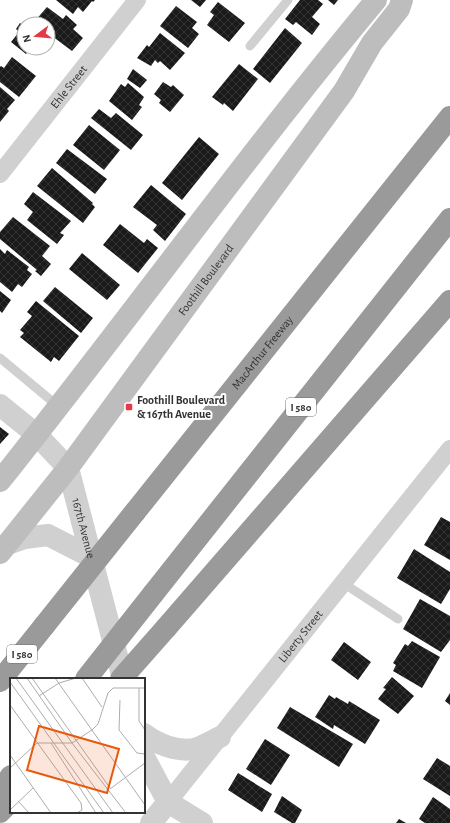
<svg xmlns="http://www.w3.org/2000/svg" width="450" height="823" font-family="'Alegreya Sans',sans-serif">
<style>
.building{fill:url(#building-cross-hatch)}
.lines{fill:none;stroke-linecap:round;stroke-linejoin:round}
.service{stroke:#d0d0d0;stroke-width:9}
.minor{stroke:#d0d0d0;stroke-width:18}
.tertiary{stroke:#d0d0d0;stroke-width:22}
.secondary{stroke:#bdbdbd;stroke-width:22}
.motorway{stroke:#9a9a9a;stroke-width:22}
.motorway-bridge{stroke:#9a9a9a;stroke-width:22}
.poi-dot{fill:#e63946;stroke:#fff;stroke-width:1.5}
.labels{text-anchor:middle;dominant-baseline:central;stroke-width:4;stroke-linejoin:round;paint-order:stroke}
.shield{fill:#fff;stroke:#707070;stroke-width:1}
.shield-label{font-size:11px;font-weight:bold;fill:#333}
.street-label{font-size:12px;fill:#333;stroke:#fff}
.poi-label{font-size:12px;font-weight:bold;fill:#333;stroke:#fff;text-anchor:start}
.inset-road{fill:none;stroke:#adadad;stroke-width:1}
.view{fill:#e8590c;fill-opacity:0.15;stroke:#e8590c;stroke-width:2}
.inset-edge{fill:none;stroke:#333;stroke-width:2}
</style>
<defs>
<pattern id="building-cross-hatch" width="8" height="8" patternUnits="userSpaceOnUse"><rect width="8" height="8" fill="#1a1a1a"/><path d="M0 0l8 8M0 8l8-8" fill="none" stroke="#333"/></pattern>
</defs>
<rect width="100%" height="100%" fill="#fff"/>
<path class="building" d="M56,0H95L93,2L92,1L83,12L78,7L73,14Z
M191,0H206L200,7Z
M300,0H318L323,4L312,17L320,24L312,35L296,22L293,25L285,19Z
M328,0H338L334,5Z
M218,2L245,23L229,42L207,25L214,15L210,12Z
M176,6L197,22L192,28L199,34L188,48L160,26Z
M47,7L63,19L66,15L77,25L73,29L83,38L72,51L48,33V24H36L34,22Z
M20,23L24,26V48H31L26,54L11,42L19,32L16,29Z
M285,28L302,43L270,83L253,69Z
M160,33L185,53L170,70L160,61L158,63L155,60L151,66L137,58L147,45L149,47Z
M12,57L36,76L19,97L0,82V67L1,66L4,68Z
M239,64L258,79L233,111L224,103L223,105L212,97Z
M133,69L147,80L140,88L127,79Z
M163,82L171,87L173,85L184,95L170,112L159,103L161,100L154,94Z
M128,83L144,97L139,105L142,107L132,120L109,101L121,84L125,87Z
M0,87L15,100L7,109L9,111L0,122Z
M99,109L111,118L116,113L143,135L131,150L91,118Z
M89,125L120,150L104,170L73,145Z
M199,137L219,154L182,200L162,183Z
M67,149L107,179L95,194L56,163Z
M52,168L93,203L92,204L95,207L83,223L37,186Z
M151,185L186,214L165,241L153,230L157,225L133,207Z
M33,192L71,221L60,233L64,235L57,244L27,220L33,212L24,204Z
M13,217L50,246L42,256L51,264L41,276L35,271L37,270L0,239V232Z
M120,224L144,243L147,239L158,248L138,273L103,245Z
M0,249L5,254L7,250L29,267L27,270L32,274L22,287L18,284L12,292L0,282Z
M82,253L120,285L107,300L69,269Z
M55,287L93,318L81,333L43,301Z
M0,291L11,300L2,313L0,311Z
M36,301L79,336L59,361L54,357L51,362L20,337L24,333L20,330L32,316L27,312Z
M0,427L9,434L0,444Z
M441,517L450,522V560L424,545Z
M414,549L450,572V589L441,604L397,578Z
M420,599L450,616V640L441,652L403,629Z
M412,641L440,657L422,688L393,671L396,665L393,663L405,644L408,646Z
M344,642L371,662L358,680L331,660Z
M392,677L414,696L398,714L378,699L386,689L383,688Z
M450,693V705L445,701Z
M329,695L335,699L336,697L348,704L349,701L380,720L365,744L334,725L333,729L315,717Z
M290,707L353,744L339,767L277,728Z
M265,739L290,755L271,785L246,769Z
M437,758L450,766V796L423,779Z
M238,773L272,794L262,812L228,790Z
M282,796L302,810L295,823H292L274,812Z
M433,797L450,809V823H425L419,819Z
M399,819L406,823H396Z"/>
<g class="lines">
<path class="service" d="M250,46L288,0
M0,358L59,407
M343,583L398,619"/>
<g class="minor">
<path id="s1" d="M0,174L137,0"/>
<path id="s2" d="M168,802L450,449"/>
</g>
<g class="tertiary">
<path id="s3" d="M0,405L37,435L68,468L123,679"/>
<path d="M8,544L25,538L48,535L91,557"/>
<path d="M144,734C157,744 177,752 194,749C202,747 212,741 220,737"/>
<path d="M144,757L168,802L202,823"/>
<path d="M151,823L168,802"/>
</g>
<g class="secondary">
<path d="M0,481C127,322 246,156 376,0"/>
<path id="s4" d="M0,553L68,468L344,91L372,43L399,9L402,0"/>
</g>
<g class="motorway">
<path id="s5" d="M135,512L450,117"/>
<path d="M153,594L450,219"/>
<path d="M166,628L450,301"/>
<path d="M0,681L44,626"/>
<path d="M0,791L11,776"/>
<path d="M0,812L11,801"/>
</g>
<path class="motorway-bridge" d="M44,626L135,512
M86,679L153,594
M121,679L166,628"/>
</g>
<rect class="poi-dot" x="125" y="403" width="8" height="8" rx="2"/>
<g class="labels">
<g class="shield">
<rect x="286" y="398" width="30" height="18" rx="3"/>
<rect x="7" y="645" width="30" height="18" rx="3"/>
</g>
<g class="shield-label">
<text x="301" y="407">I 580</text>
<text x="22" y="654">I 580</text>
</g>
<g class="street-label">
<text stroke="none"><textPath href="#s1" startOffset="111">Ehle Street</textPath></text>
<text stroke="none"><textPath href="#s4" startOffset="342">Foothill Boulevard</textPath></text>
<text stroke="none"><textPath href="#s5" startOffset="204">MacArthur Freeway</textPath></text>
<text stroke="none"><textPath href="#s3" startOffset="155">167th Avenue</textPath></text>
<text stroke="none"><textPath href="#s2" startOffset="212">Liberty Street</textPath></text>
</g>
<g class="poi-label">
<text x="137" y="400">Foothill Boulevard<tspan x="137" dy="14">&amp; 167th Avenue</tspan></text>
</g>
</g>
<g transform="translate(10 678)">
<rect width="135" height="135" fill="#fff"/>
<path class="inset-road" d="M6,0L103,135M17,0L62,65L116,135M22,0L100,110M45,0L135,127M72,0L92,29M0,4L94,135M129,10V43L135,52M29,18L49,5L66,0M110,22L109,52L127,75L135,76M0,27L71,125L72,132L67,135M41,65L86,135M0,77L41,135M0,90L27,65H62L82,52L88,46L98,15L103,10H135M100,111L135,85M9,124L19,135M0,132L23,110"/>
<path class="view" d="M29,48L109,71L97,115L17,92Z"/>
<rect width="135" height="135" class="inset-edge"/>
</g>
<g transform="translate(36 36) rotate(254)"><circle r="19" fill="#ffffff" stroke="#adadad"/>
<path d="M0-3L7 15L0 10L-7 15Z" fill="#e63946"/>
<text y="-6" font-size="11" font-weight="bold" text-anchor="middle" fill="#333333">N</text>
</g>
</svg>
